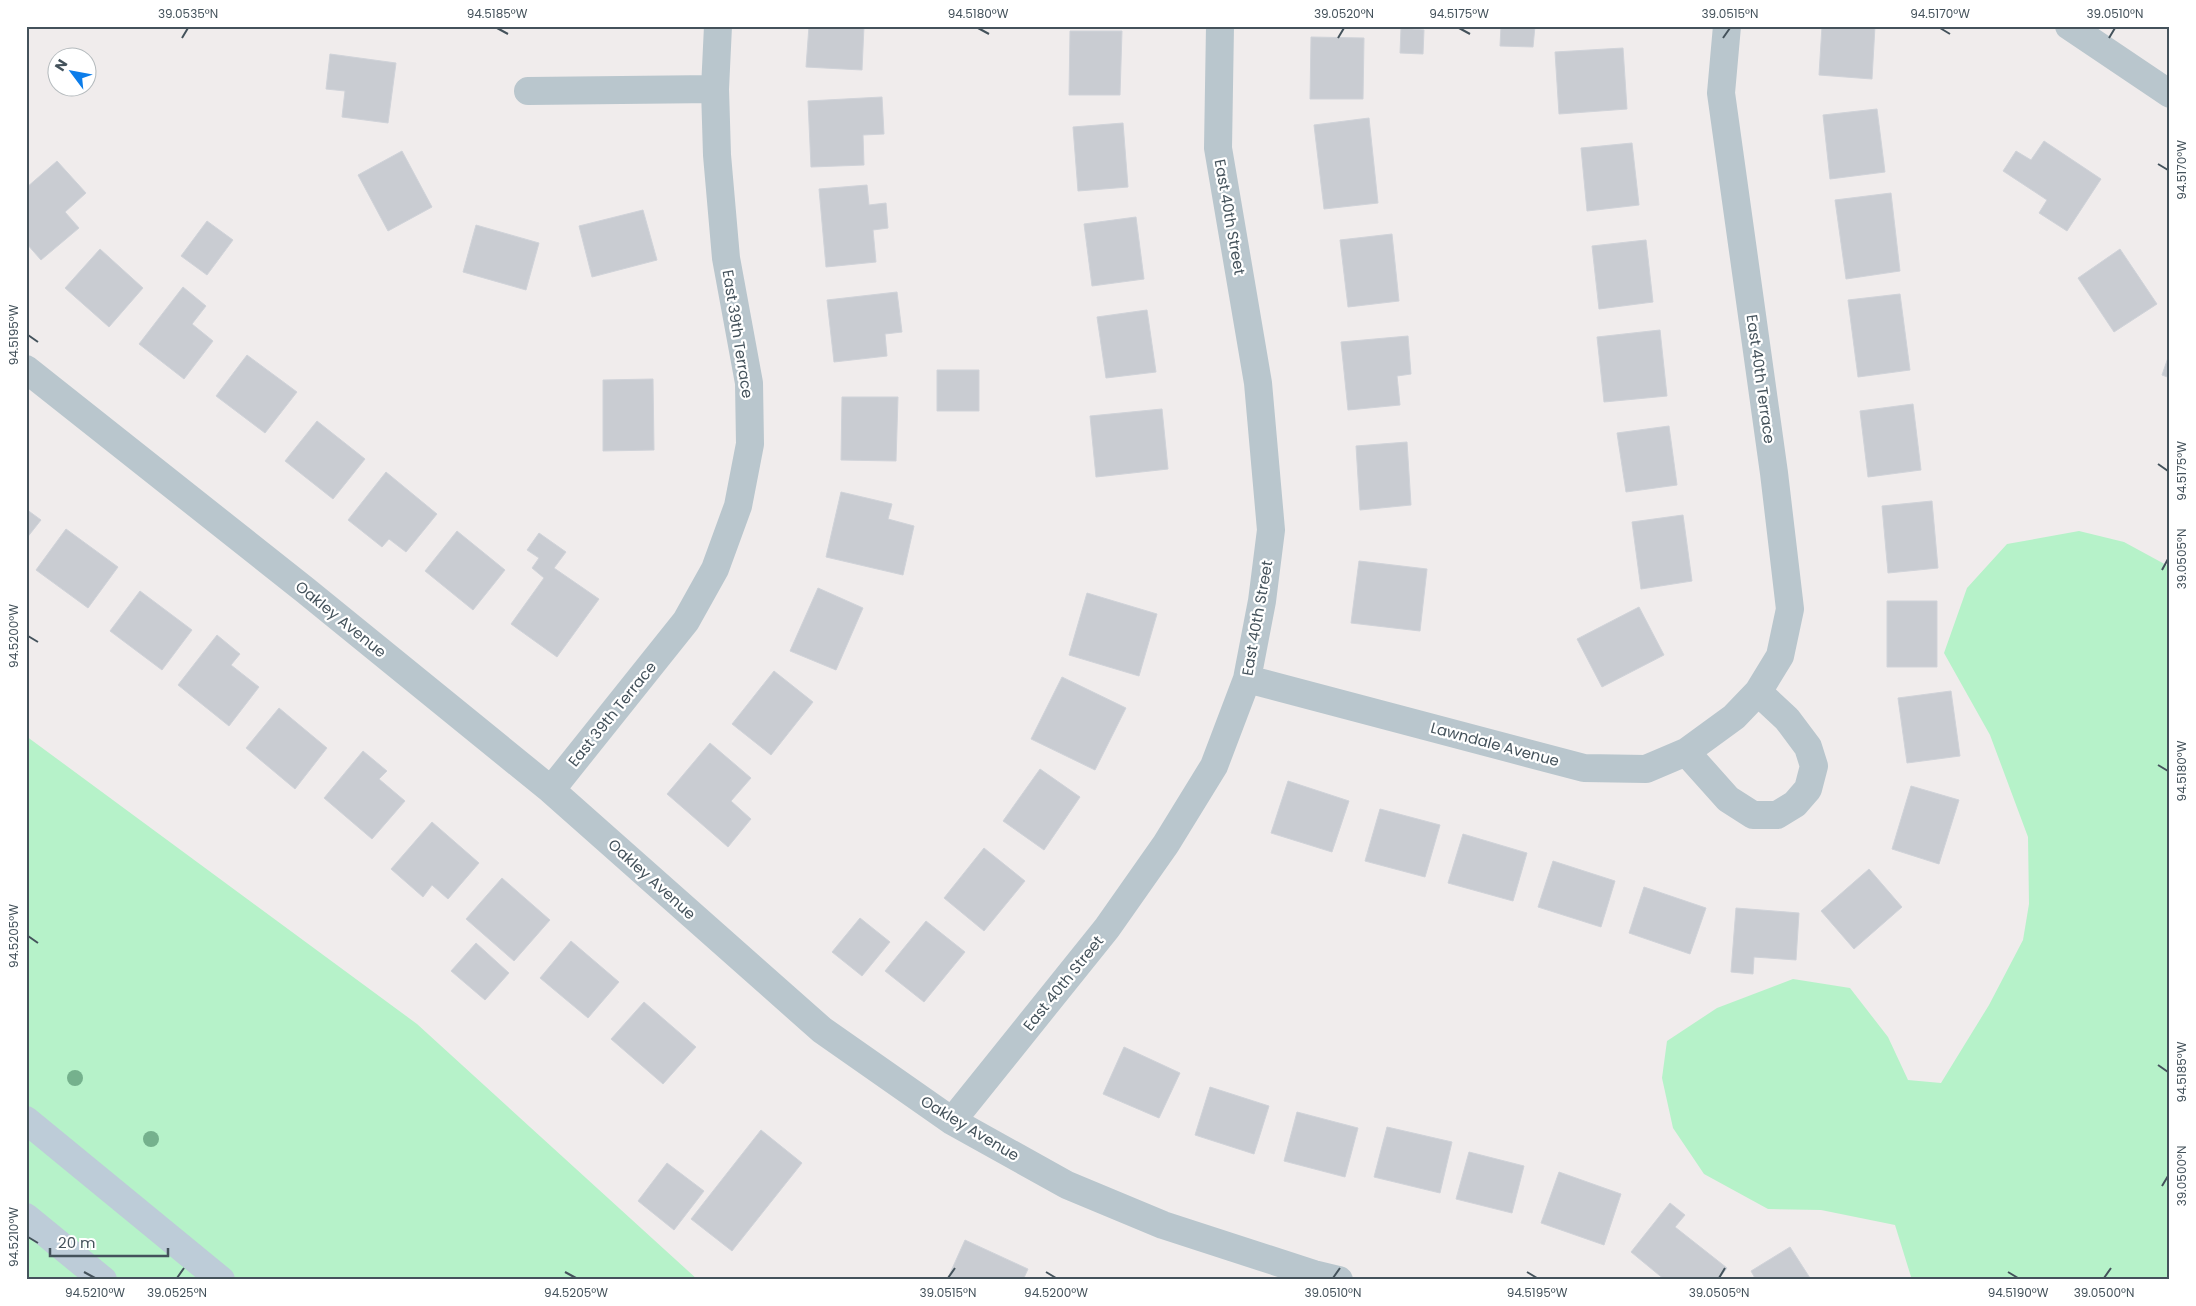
<svg xmlns="http://www.w3.org/2000/svg" width="2196" height="1306" font-family="Poppins,sans-serif">
<style>
.green{fill:#b6f2c9}
.building{fill:#c9ccd2;stroke:#d0d3d9}
.lines{fill:none;stroke-linecap:round;stroke-linejoin:round}
.minor{stroke:#b9c6cd;stroke-width:28}
.secondary{stroke:#bdccd8;stroke-width:28}
.tree{fill:#75b18d}
.ticks{fill:none;stroke:#44525b;stroke-width:2}
.labels{text-anchor:middle;dominant-baseline:central;stroke-width:4.5;stroke-linejoin:round;paint-order:stroke}
.street-label{font-size:15px;fill:#44525b;stroke:#fff}
.neatline{fill:none;stroke:#44525b;stroke-width:2}
.ticks-label{font-size:12px;text-anchor:middle;fill:#44525b}
</style>
<rect width="100%" height="100%" fill="#f0ecec"/>
<path class="green" d="M2079,531L2124,542L2170,567V1280H1912L1895,1225L1821,1210L1768,1209L1704,1174L1673,1128L1662,1078L1667,1041L1717,1008L1793,979L1850,988L1888,1037L1908,1080L1941,1083L1989,1005L2023,940L2029,904L2028,837L1990,735L1944,653L1967,588L2007,544Z
M26,736L417,1024L698,1280H26Z"/>
<path class="building" d="M809,26H864L862,70L806,67Z
M1501,26H1535L1533,47L1500,46Z
M1822,26H1875L1872,79L1819,75Z
M1401,28L1424,30L1423,54L1400,53Z
M1070,31H1122L1120,95H1069Z
M1311,37L1364,38L1363,99H1310Z
M1623,48L1627,109L1559,114L1555,52Z
M330,54L396,63L388,123L342,117L345,91L326,89Z
M882,97L884,134L863,135L864,165L811,167L808,101Z
M1877,109L1885,172L1830,179L1823,115Z
M1369,118L1378,203L1324,209L1314,125Z
M1123,123L1128,187L1078,191L1073,127Z
M2044,141L2101,179L2067,231L2039,213L2047,200L2003,171L2016,151L2031,160Z
M1632,143L1639,205L1587,211L1581,148Z
M402,151L432,207L388,231L358,175Z
M57,161L86,193L65,212L79,228L41,260L26,243V188Z
M867,185L869,205L886,203L888,228L873,230L876,262L826,267L819,189Z
M1891,193L1900,271L1846,279L1835,200Z
M643,210L657,260L592,277L579,226Z
M1136,217L1144,279L1092,286L1084,224Z
M207,221L233,240L207,275L181,256Z
M476,225L539,243L526,290L463,272Z
M1392,234L1399,301L1348,307L1340,240Z
M1646,240L1653,302L1599,309L1592,246Z
M100,249L143,288L109,327L65,288Z
M2120,249L2157,304L2114,332L2078,278Z
M183,287L206,306L192,324L213,341L184,379L139,344Z
M897,292L902,332L885,334L887,356L834,362L827,300Z
M1900,294L1910,370L1858,377L1848,300Z
M1147,310L1156,372L1106,378L1097,317Z
M1660,330L1667,396L1604,402L1597,337Z
M1408,336L1411,374L1397,376L1400,405L1348,410L1341,342Z
M2170,352V378L2162,375Z
M247,355L297,392L265,433L216,396Z
M937,370H979V411H937Z
M653,379L654,450L603,451V380Z
M842,397H898L896,461L841,460Z
M1913,404L1921,470L1868,477L1860,411Z
M1162,409L1168,469L1096,477L1090,416Z
M317,421L365,459L333,499L285,461Z
M1669,426L1677,485L1626,492L1617,433Z
M1407,442L1411,505L1360,510L1356,446Z
M386,472L437,514L406,552L389,539L382,547L348,520Z
M841,492L892,504L888,519L914,526L903,575L826,557Z
M1932,501L1938,568L1888,573L1882,506Z
M26,509L41,520L26,539Z
M1683,515L1692,581L1641,589L1632,522Z
M66,529L118,567L88,608L36,570Z
M457,531L505,570L473,610L425,571Z
M539,533L566,552L554,568L599,599L557,657L511,624L544,578L532,568L539,558L527,550Z
M1359,561L1427,569L1420,631L1351,623Z
M818,588L863,608L836,670L790,651Z
M140,591L192,630L162,670L110,631Z
M1087,593L1157,614L1139,676L1069,655Z
M1887,601H1937V667H1887Z
M1639,607L1664,655L1602,687L1577,639Z
M217,635L240,654L231,665L259,687L229,726L178,685Z
M774,671L813,702L771,755L732,724Z
M1062,677L1126,708L1095,770L1031,739Z
M1951,691L1960,756L1907,763L1898,698Z
M279,708L327,748L295,789L246,748Z
M710,743L751,778L731,801L751,819L728,847L667,794Z
M363,751L387,771L379,779L405,801L372,839L324,798Z
M1040,769L1080,797L1044,850L1003,821Z
M1288,781L1349,801L1332,852L1271,833Z
M1911,786L1959,800L1939,864L1892,849Z
M1380,809L1440,825L1425,877L1365,861Z
M432,822L479,863L448,899L432,885L423,897L391,869Z
M1463,834L1527,853L1513,901L1448,883Z
M984,848L1025,881L984,931L944,898Z
M1553,861L1615,881L1601,927L1538,907Z
M1869,869L1902,907L1854,949L1821,911Z
M502,878L550,920L514,961L466,919Z
M1644,887L1706,908L1690,954L1629,933Z
M1736,908L1799,913L1796,960L1754,957L1753,974L1731,972Z
M860,918L890,942L862,976L832,952Z
M926,921L965,952L924,1002L885,971Z
M571,941L619,982L588,1018L540,978Z
M476,943L509,973L485,1000L451,971Z
M644,1002L696,1047L663,1084L611,1039Z
M1124,1047L1180,1073L1159,1118L1103,1094Z
M1210,1087L1269,1106L1254,1154L1195,1135Z
M1297,1112L1358,1128L1345,1177L1284,1161Z
M1387,1127L1452,1142L1440,1193L1374,1177Z
M761,1130L802,1163L732,1251L691,1219Z
M1469,1152L1524,1166L1512,1213L1456,1199Z
M667,1163L704,1191L674,1230L638,1201Z
M1559,1172L1621,1194L1604,1245L1541,1223Z
M1670,1203L1685,1215L1675,1227L1727,1268L1718,1280H1665L1631,1252Z
M965,1240L1028,1269L1023,1280H947Z
M1790,1247L1810,1278L1756,1280L1751,1271Z"/>
<g class="lines">
<path class="minor" d="M2069,26L2170,94
M528,91L715,89
M26,369L305,590L551,790L822,1030L952,1121L1067,1185L1163,1225L1314,1274L1339,1280
M1247,679L1584,768L1646,769L1686,752L1734,717L1758,692L1780,656L1790,609L1774,473L1721,93L1727,26
M1686,752L1728,799L1753,815H1777L1795,804L1808,789L1814,766L1808,747L1787,719L1758,692
M551,790L686,621L715,569L738,506L750,444L749,383L726,258L717,155L715,89L718,26
M952,1121L1107,928L1166,844L1214,766L1247,679L1262,601L1271,530L1258,383L1218,148L1220,26"/>
<path class="secondary" d="M26,1120L221,1280
M26,1217L103,1280"/>
</g>
<g class="tree">
<circle cx="75" cy="1078" r="8"/>
<circle cx="151" cy="1139" r="8"/>
</g>
<path class="ticks" d="M497,28L508,34M978,28L989,34M1459,28L1470,34M1940,28L1950,34M182,38L188,28M1338,38L1344,28M1723,38L1730,28M2109,38L2115,28M2158,164L2168,170M28,335L38,342M2158,464L2168,471M2162,570L2168,559M28,636L38,642M2158,765L2168,771M28,936L38,943M2158,1065L2168,1072M2162,1186L2168,1176M28,1237L38,1243M84,1272L95,1278M565,1272L576,1278M1046,1272L1056,1278M1527,1272L1537,1278M2008,1272L2018,1278M177,1278L184,1268M948,1278L955,1268M1333,1278L1340,1268M1719,1278L1725,1268M2104,1278L2111,1268"/>
<g class="labels">
<g class="street-label">
<text transform="translate(1230 217) rotate(80)">East 40th Street</text>
<text transform="translate(738 334) rotate(81)">East 39th Terrace</text>
<text transform="translate(1761 379) rotate(82)">East 40th Terrace</text>
<text transform="translate(1257 618) rotate(-80)">East 40th Street</text>
<text transform="translate(341 619) rotate(39)">Oakley Avenue</text>
<text transform="translate(612 714) rotate(-51)">East 39th Terrace</text>
<text transform="translate(1495 744) rotate(15)">Lawndale Avenue</text>
<text transform="translate(652 879) rotate(42)">Oakley Avenue</text>
<text transform="translate(1063 983) rotate(-51)">East 40th Street</text>
<text transform="translate(970 1128) rotate(31)">Oakley Avenue</text>
</g>
</g>
<rect width="2196" height="1306" fill="none" stroke="#ffffff" stroke-width="55"/>
<g transform="translate(72 72) rotate(302)"><circle r="24" fill="#ffffff" stroke="#b4babd"/>
<path d="M0-4L9 19L0 12L-9 19Z" fill="#0c7dea"/>
<text y="-8" font-size="14" font-weight="bold" text-anchor="middle" fill="#44525b">N</text>
</g>
<path d="M50 1248v8h118v-8" fill="none" stroke="#44525b" stroke-width="2.5"/>
<text x="58" y="1248" font-size="15" fill="#44525b" stroke="#ffffff" stroke-width="4" paint-order="stroke">20 m</text>
<rect x="28" y="28" width="2140" height="1250" class="neatline"/>
<g class="ticks-label">
<text x="188" y="18">39.0535°N</text>
<text x="497" y="18">94.5185°W</text>
<text x="978" y="18">94.5180°W</text>
<text x="1344" y="18">39.0520°N</text>
<text x="1459" y="18">94.5175°W</text>
<text x="1730" y="18">39.0515°N</text>
<text x="1940" y="18">94.5170°W</text>
<text x="2115" y="18">39.0510°N</text>
<text transform="translate(2182 170) rotate(-90)" y="4">94.5170°W</text>
<text transform="translate(14 335) rotate(-90)" y="4">94.5195°W</text>
<text transform="translate(2182 471) rotate(-90)" y="4">94.5175°W</text>
<text transform="translate(2182 559) rotate(-90)" y="4">39.0505°N</text>
<text transform="translate(14 636) rotate(-90)" y="4">94.5200°W</text>
<text transform="translate(2182 771) rotate(-90)" y="4">94.5180°W</text>
<text transform="translate(14 936) rotate(-90)" y="4">94.5205°W</text>
<text transform="translate(2182 1072) rotate(-90)" y="4">94.5185°W</text>
<text transform="translate(2182 1176) rotate(-90)" y="4">39.0500°N</text>
<text transform="translate(14 1237) rotate(-90)" y="4">94.5210°W</text>
<text x="95" y="1297">94.5210°W</text>
<text x="177" y="1297">39.0525°N</text>
<text x="576" y="1297">94.5205°W</text>
<text x="948" y="1297">39.0515°N</text>
<text x="1056" y="1297">94.5200°W</text>
<text x="1333" y="1297">39.0510°N</text>
<text x="1537" y="1297">94.5195°W</text>
<text x="1719" y="1297">39.0505°N</text>
<text x="2018" y="1297">94.5190°W</text>
<text x="2104" y="1297">39.0500°N</text>
</g>
</svg>
